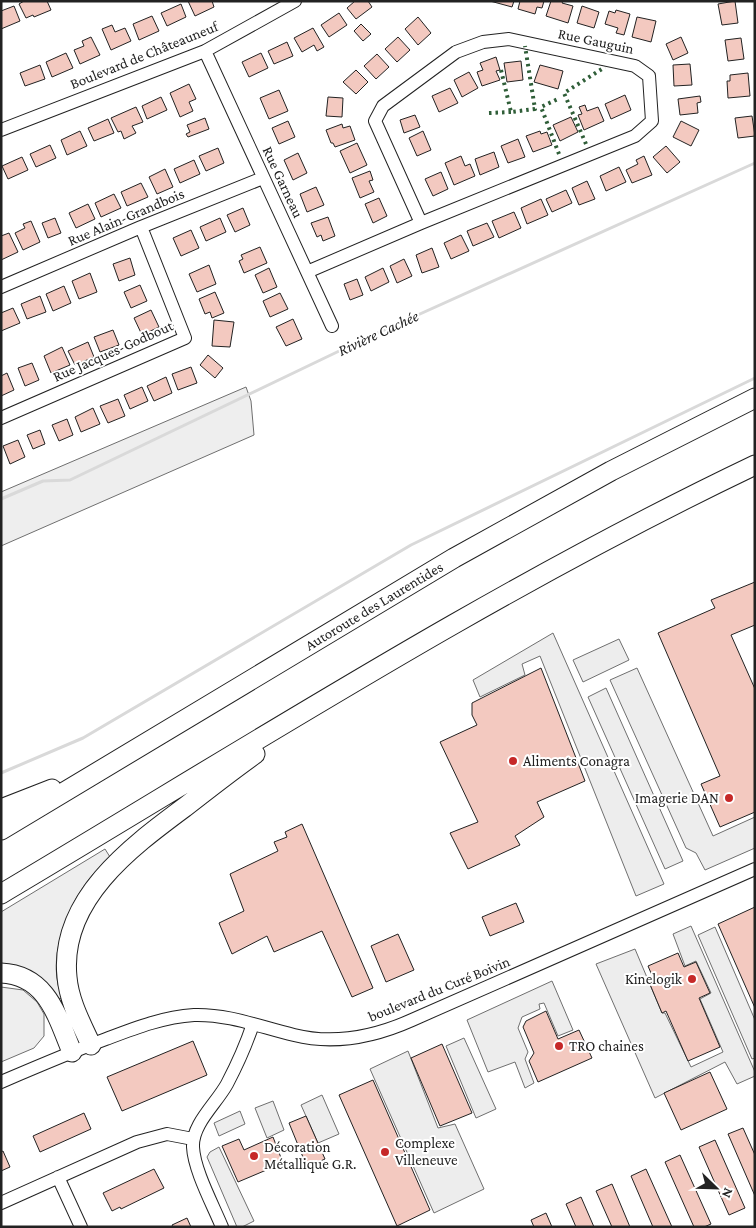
<svg xmlns="http://www.w3.org/2000/svg" width="756" height="1228" font-family="'Crimson Pro',serif">
<style>
.green{fill:#eee;stroke:#6f6f6f}
.parking{fill:#ededed;stroke:#6f6f6f}
.lines{fill:none;stroke-linecap:round;stroke-linejoin:round}
.stream{stroke:#d9d9d9;stroke-width:3}
.building{fill:#f3c9c0;stroke:#222}
.minor-casing{stroke:#222;stroke-width:14}
.highway-casing{stroke:#222;stroke-width:21}
.minor{stroke:#fff;stroke-width:12}
.highway{stroke:#fff;stroke-width:19}
.hedge{stroke:#2f5e38;stroke-width:4;stroke-dasharray:2.5 4;stroke-linecap:butt}
.poi-dot{fill:#c62828;stroke:#fff;stroke-width:2}
.labels{text-anchor:middle;dominant-baseline:central;stroke-width:4;stroke-linejoin:round;paint-order:stroke}
.street-label{font-size:15px;fill:#222;stroke:#fff}
.poi-label{font-size:15px;fill:#222;stroke:#fff;text-anchor:start}
.water-label{font-size:16px;font-style:italic;fill:#222;stroke:#fff}
</style>
<rect width="100%" height="100%" fill="#fff"/>
<path class="green" d="M246,387L251,401L254,435L1,546V492Z
M105,849L110,857C103,864 95,871 89,879C66,908 45,964 63,998L58,999C47,977 26,965 1,964V912Z
M1,987L23,990L37,1002L44,1014V1036L34,1048L1,1062Z"/>
<path class="parking" d="M553,633L664,884L636,896L540,656L522,664L525,675L480,697L473,680Z
M619,639L629,660L583,682L573,660Z
M637,668L713,836L755,817V848L705,870L696,853L686,848L610,680Z
M606,688L683,861L665,869L588,697Z
M691,926L755,1072V1076L737,1084L725,1062L655,1098L596,964L635,949L662,1013H665L691,1067L723,1052L700,999L711,993L696,961L685,966L673,934Z
M715,927L755,1020V1058L752,1059L698,935Z
M552,981L573,1030L558,1036L544,1003L539,1004L540,1009L522,1017L518,1028L528,1052L525,1059L534,1083L525,1088L515,1062L488,1072L467,1020Z
M464,1038L496,1109L476,1118L446,1046Z
M408,1051L438,1128L455,1124L484,1189L434,1213L370,1069Z
M322,1095L339,1134L318,1143L301,1105Z
M273,1101L284,1130L267,1138L255,1108Z
M240,1111L245,1124L219,1136L214,1123Z
M219,1147L254,1221L242,1227H237L207,1157L210,1152Z"/>
<g class="lines">
<path class="stream" d="M1,499L43,481L70,480L360,341L755,163
M1,773L83,738L411,545L755,378"/>
</g>
<path class="building" d="M24,1H47L51,10L34,17L33,15L26,18L19,4Z
M188,1H212L214,7L195,16Z
M355,1H368L372,7L356,19L347,8Z
M490,1H514L512,7Z
M520,1H544L542,8L537,7L535,14L518,9Z
M551,1H563L562,3L573,6L568,23L546,16Z
M735,1L738,23L722,25L718,4Z
M181,4L186,17L167,26L161,13Z
M14,6L20,21L1,29V11Z
M582,6L599,12L594,28L577,23Z
M616,10L630,14L624,35L616,33L618,28L605,24L609,11L615,13Z
M339,13L347,25L329,37L321,25Z
M152,16L159,31L139,40L133,24Z
M418,17L431,33L418,45L405,29Z
M637,17L656,21L651,42L632,37Z
M361,24L371,34L363,41L354,31Z
M112,25L115,32L125,28L131,41L111,50L102,29Z
M313,28L324,47L317,51L314,45L302,52L294,38Z
M91,37L100,55L80,64L74,50L84,46L82,41Z
M398,37L410,50L397,62L385,49Z
M681,37L688,53L673,60L666,44Z
M741,38L744,59L728,61L725,40Z
M287,42L293,56L274,64L268,51Z
M66,53L73,68L52,77L46,62Z
M261,53L268,68L249,77L242,62Z
M377,54L389,67L376,79L364,66Z
M496,57L500,70L496,71L500,80L482,86L477,72L483,70L480,63Z
M521,61L523,80L507,82L504,63Z
M690,64L692,85L674,86L673,65Z
M40,65L45,79L25,86L20,73Z
M540,65L563,71L558,89L534,82Z
M356,70L368,82L356,94L343,82Z
M469,72L478,88L462,97L454,80Z
M748,73L750,96L728,98L727,81H730V75Z
M189,84L196,99L189,102L193,111L180,117L170,93Z
M450,88L458,103L439,112L432,96Z
M279,90L288,111L269,119L260,98Z
M625,95L631,110L611,119L605,104Z
M700,96L701,102L697,103L698,113L680,115L678,99Z
M161,97L167,110L147,119L142,106Z
M328,97L343,98L342,117L326,116Z
M585,105L587,111L598,107L604,121L584,130L578,115L582,114L579,107Z
M136,107L143,122L132,126L136,133L124,139L121,131L118,132L111,118Z
M415,115L420,127L404,133L400,120Z
M752,116L755,136L738,138L735,118Z
M571,117L578,132L560,141L553,125Z
M205,118L209,129L188,137L186,134L190,132L187,125Z
M108,119L114,133L94,141L88,128Z
M288,121L295,137L279,144L272,128Z
M681,121L699,130L691,146L673,137Z
M342,124L343,128L350,126L355,140L335,147L333,143H331L326,130Z
M80,131L87,146L67,155L61,140Z
M423,131L431,150L417,156L409,138Z
M540,131L541,134L547,132L552,145L533,152L526,136Z
M518,139L525,157L508,163L501,146Z
M357,143L367,165L350,173L340,151Z
M50,145L56,158L36,167L30,154Z
M666,146L680,162L667,173L653,157Z
M218,148L224,163L206,171L199,156Z
M494,152L499,167L480,175L475,159Z
M298,153L307,173L293,180L284,160Z
M461,156L465,166L470,164L475,176L454,185L445,163Z
M644,156L652,175L632,183L626,170L638,164L636,160Z
M22,157L28,170L8,179L2,166Z
M194,160L200,174L180,183L174,169Z
M619,167L626,182L606,191L600,176Z
M165,169L173,187L157,194L149,177Z
M370,171L373,180L369,181L374,192L360,198L352,178Z
M441,172L448,189L433,196L425,179Z
M587,181L595,199L579,205L572,188Z
M141,183L148,197L127,206L121,192Z
M316,187L324,205L307,212L300,194Z
M566,190L572,203L552,212L546,199Z
M114,194L121,208L101,217L95,203Z
M379,198L387,216L373,223L365,204Z
M541,199L548,215L527,224L521,208Z
M88,204L95,219L76,228L69,213Z
M243,208L250,225L235,232L227,215Z
M514,212L521,228L499,238L492,221Z
M328,217L335,236L323,241L321,235L317,237L311,223Z
M55,218L61,233L48,238L42,223Z
M220,218L226,232L206,241L200,227Z
M31,221L40,242L23,250L15,233L25,228L23,224Z
M487,223L494,237L473,246L467,231Z
M191,230L199,248L181,256L173,238Z
M9,233L18,252L1,260V236Z
M461,235L469,251L451,259L444,243Z
M260,247L267,263L244,273L239,261L243,259L241,255Z
M432,248L439,267L422,273L416,255Z
M130,258L135,275L119,281L113,264Z
M404,259L412,276L397,283L390,266Z
M209,265L216,284L197,292L189,274Z
M269,268L277,287L263,293L255,275Z
M383,268L389,282L371,291L365,277Z
M90,273L97,292L79,299L72,281Z
M357,279L363,295L350,300L344,284Z
M140,285L147,301L131,308L124,292Z
M64,286L71,303L53,311L46,294Z
M215,292L224,313L212,318L210,312L205,314L199,299Z
M280,293L288,309L270,317L263,301Z
M40,296L46,312L27,319L21,304Z
M13,308L20,323L1,331V313Z
M151,310L159,327L142,335L134,318Z
M293,319L302,339L286,346L276,327Z
M214,320L234,322L230,347L212,346Z
M113,330L119,345L100,352L94,337Z
M88,342L94,357L75,365L68,351Z
M62,347L70,365L51,373L44,356Z
M208,355L223,368L215,378L200,365Z
M32,363L39,380L25,386L18,368Z
M191,367L197,383L178,390L172,374Z
M7,373L14,390L1,396V376Z
M166,377L172,393L154,401L147,386Z
M142,387L148,401L130,409L124,395Z
M118,399L125,416L108,423L100,406Z
M93,408L100,424L81,432L75,417Z
M67,419L73,435L59,441L52,425Z
M40,430L45,444L33,449L27,435Z
M18,440L25,457L10,464L3,446Z
M755,582V625L731,635L755,689V812L720,827L701,784L720,776L658,633L715,608L711,600Z
M541,668L585,781L537,802L544,817L515,836L520,845L468,869L450,833L478,822L440,742L477,725L472,715V703Z
M302,824L373,988L352,997L322,931L274,952L267,936L232,954L219,923L244,911L230,874L278,851L274,842L287,837L285,832Z
M516,903L524,922L490,936L482,917Z
M755,907V1008L718,924Z
M398,934L414,970L386,982L371,946Z
M678,953L684,967L696,962L710,993L699,998L720,1047L688,1061L666,1011L662,1013L649,982L654,980L648,966Z
M546,1011L558,1039L579,1030L592,1058L538,1082L529,1061L534,1053L523,1027L526,1021Z
M193,1041L207,1075L122,1111L107,1077Z
M442,1044L472,1113L440,1126L411,1058Z
M710,1072L727,1109L681,1130L664,1093Z
M373,1080L430,1210L397,1226L339,1095Z
M84,1113L91,1129L40,1152L33,1136Z
M306,1116L325,1159L307,1167L289,1123Z
M743,1128L755,1155V1196L728,1134Z
M273,1137L283,1163L238,1182L222,1146L239,1139L244,1150Z
M715,1140L745,1208L729,1215L699,1147Z
M3,1151L10,1167L1,1171V1152Z
M680,1155L711,1224L704,1227H694L665,1162Z
M154,1169L164,1188L121,1209L120,1207L112,1211L103,1193Z
M646,1169L672,1227H653L631,1176Z
M612,1184L630,1227H612L596,1191Z
M581,1197L594,1227H576L566,1204Z
M546,1213L552,1227H534L531,1220Z
M187,1218L191,1227H173L172,1225Z"/>
<g class="lines">
<defs>
<path id="minor" d="M205,51L332,326
M1,130L205,51L295,1
M307,272L421,223L635,136L652,121L649,76L635,66L509,39L483,42L456,52L383,106L375,121L421,223
M1,287L141,227L263,178
M1,418L185,338L141,227
M1,1082C36,1067 71,1052 106,1039C135,1028 163,1017 194,1015C229,1014 260,1027 294,1035C334,1045 374,1037 412,1020L755,869
M58,1177L81,1227
M1,1203L137,1142L167,1134L193,1139
M222,1227C213,1205 194,1170 193,1147C192,1124 216,1104 227,1084C237,1065 246,1045 253,1024"/>
<path id="highway" d="M1,809L52,789
M1,830L454,558L611,471L755,398
M1,894C250,746 493,590 755,465
M1,973C47,975 57,1016 72,1052
M91,1045C81,1023 69,1001 67,977C59,900 131,847 185,807C208,789 231,771 255,754"/>
</defs>
<use href="#minor" class="minor-casing"/>
<use href="#highway" class="highway-casing"/>
<use href="#minor" class="minor"/>
<use href="#highway" class="highway"/>
<path class="hedge" d="M501,70L511,112L535,109L525,46
M489,113L511,112
M586,144L564,93L605,67
M559,154L541,107L560,98"/>
</g>
<g class="poi-dot">
<circle cx="513" cy="761" r="5"/>
<circle cx="729" cy="798" r="5"/>
<circle cx="692" cy="979" r="5"/>
<circle cx="559" cy="1046" r="5"/>
<circle cx="385" cy="1152" r="5"/>
<circle cx="254" cy="1156" r="5"/>
</g>
<g class="labels">
<g class="street-label">
<text transform="translate(596 41) rotate(12)">Rue Gauguin</text>
<text transform="translate(144 55) rotate(-22)">Boulevard de Châteauneuf</text>
<text transform="translate(283 182) rotate(65)">Rue Garneau</text>
<text transform="translate(126 217) rotate(-23)">Rue Alain-Grandbois</text>
<text transform="translate(113 351) rotate(-24)">Rue Jacques-Godbout</text>
<text transform="translate(374 606) rotate(-31)">Autoroute des Laurentides</text>
<text transform="translate(439 989) rotate(-22)">boulevard du Curé Boivin</text>
</g>
<g class="poi-label">
<text x="523" y="761">Aliments Conagra</text>
<text x="719" y="798" text-anchor="end">Imagerie DAN</text>
<text x="682" y="979" text-anchor="end">Kinelogik</text>
<text x="569" y="1046">TRO chaines</text>
<text x="395" y="1143">Complexe<tspan x="395" dy="17">Villeneuve</tspan></text>
<text x="264" y="1147">Décoration<tspan x="264" dy="17">Métallique G.R.</tspan></text>
</g>
<g class="water-label">
<text transform="translate(378 333) rotate(-25)">Rivière Cachée</text>
</g>
</g>
<rect width="756" height="1228" fill="none" stroke="#222222" stroke-width="5"/>
<g transform="translate(716 1188) rotate(113)" stroke="#ffffff" stroke-width="4" paint-order="stroke">
<path d="M0-4L9 19L0 12L-9 19Z" fill="#222222"/>
<text y="-8" font-size="14" font-weight="bold" text-anchor="middle" fill="#222222">N</text>
</g>
</svg>
